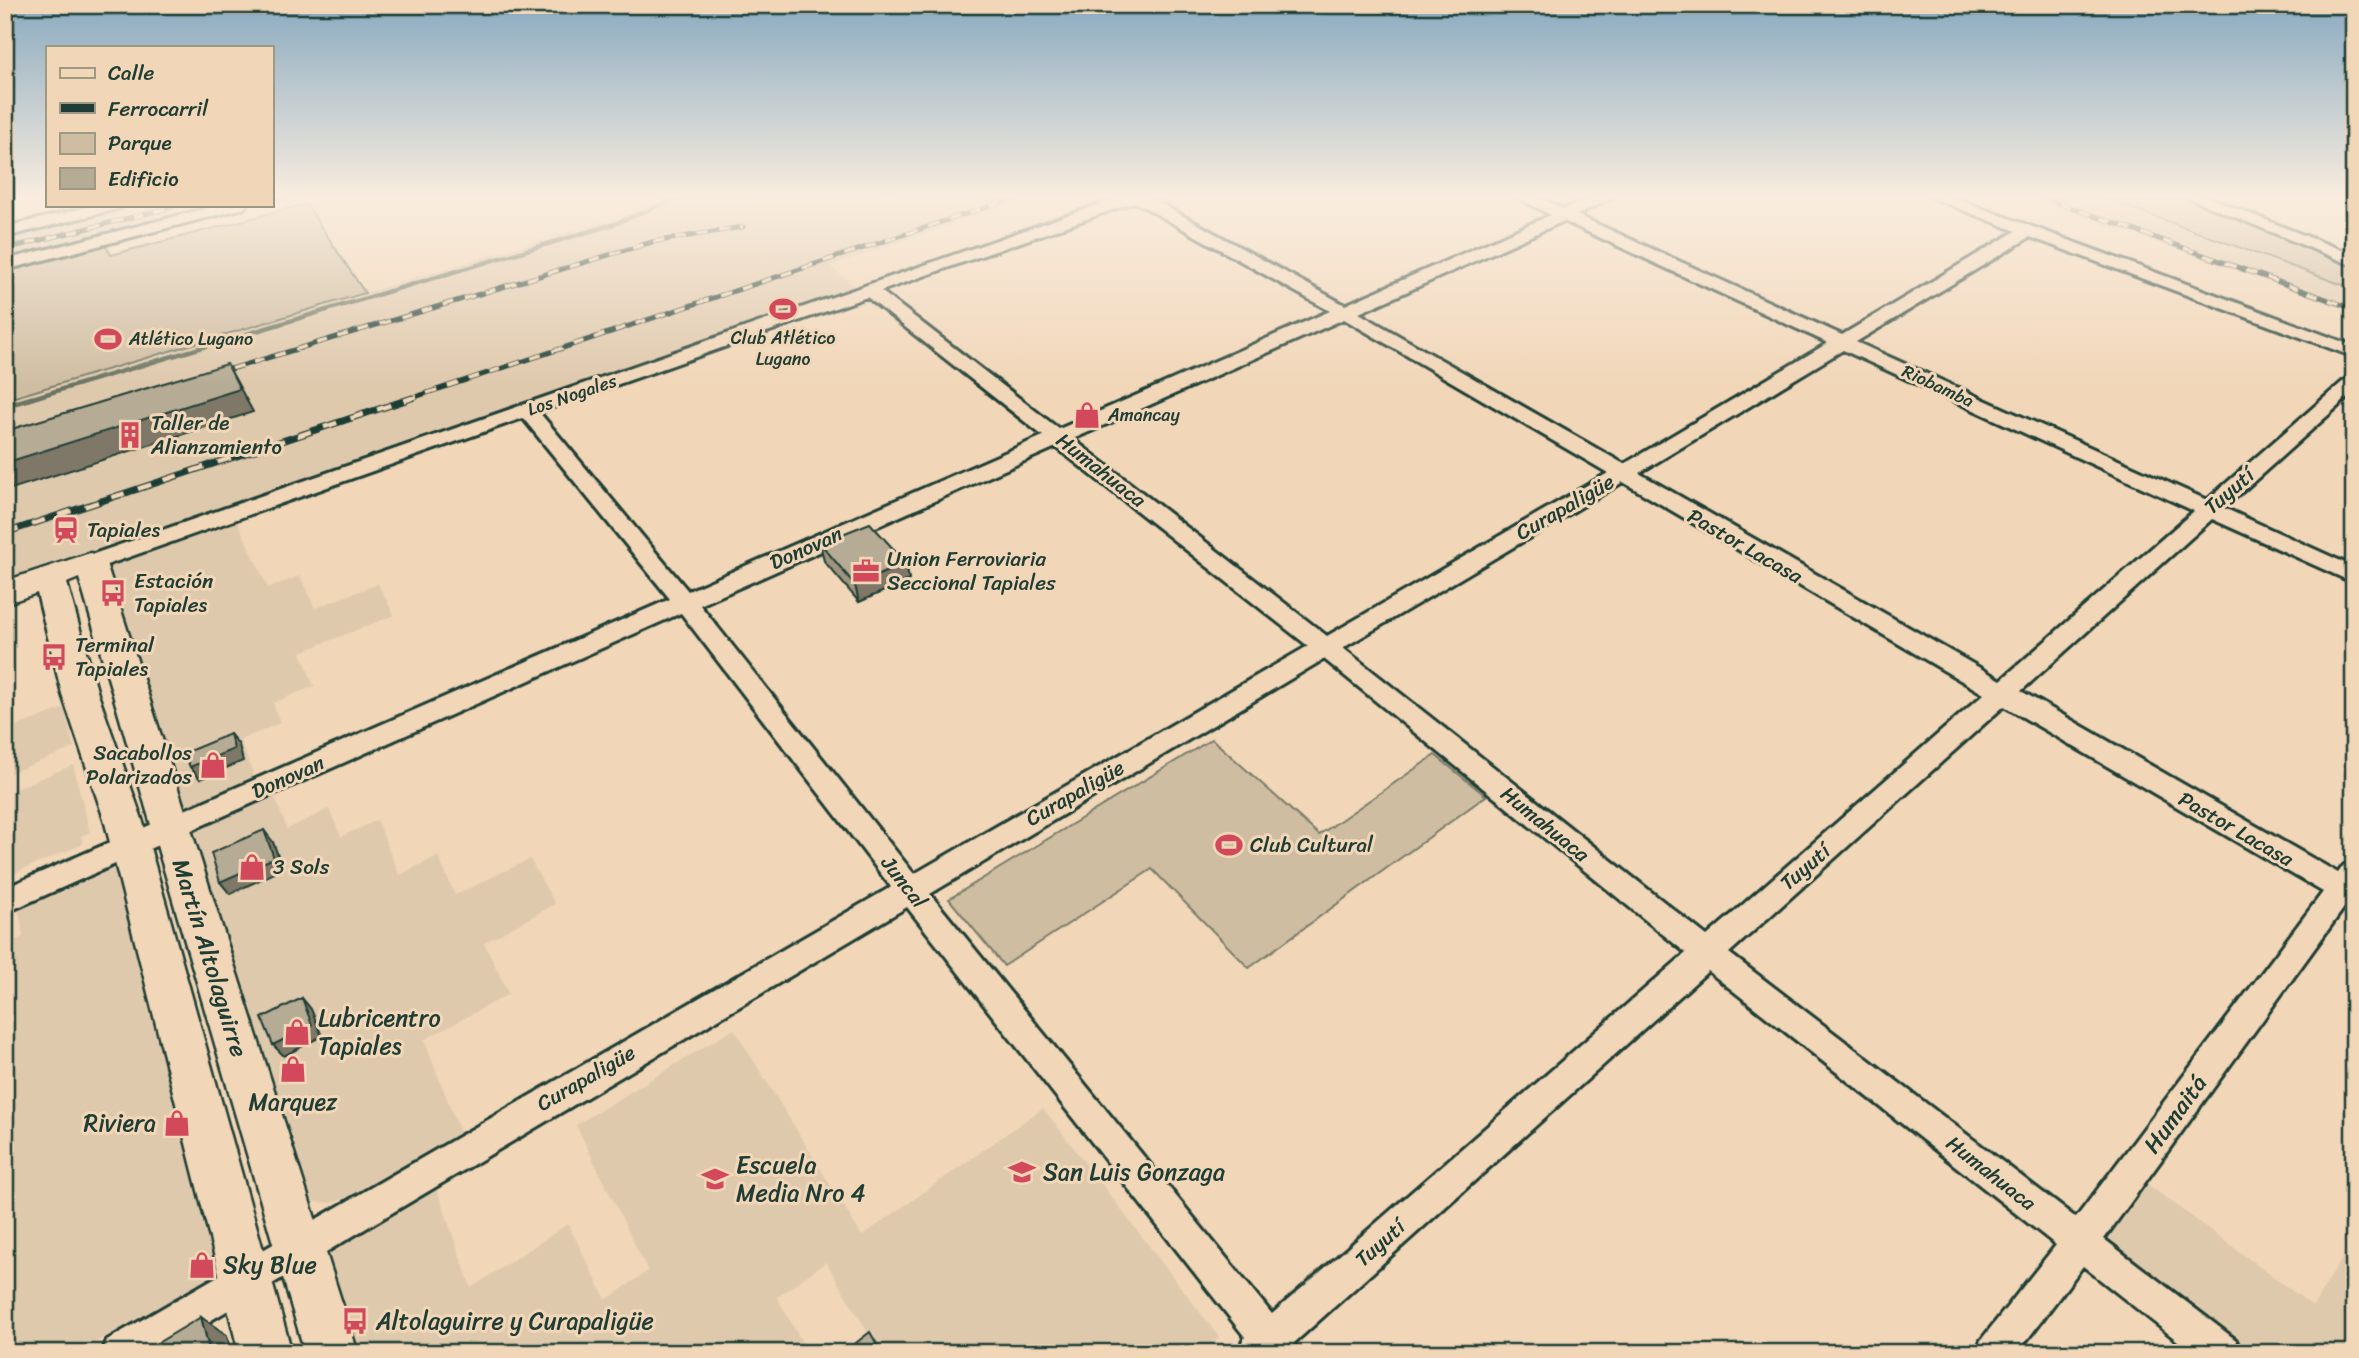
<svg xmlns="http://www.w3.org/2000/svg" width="2359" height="1358" font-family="Sriracha,sans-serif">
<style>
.built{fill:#dfc9ad}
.green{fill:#cfbda2;stroke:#777d6b;stroke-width:2}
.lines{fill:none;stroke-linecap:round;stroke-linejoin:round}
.stream-far1{stroke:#6b7563;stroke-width:4.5}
.stream{stroke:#6b7563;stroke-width:5}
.street-casing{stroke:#1f3d34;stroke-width:6}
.secondary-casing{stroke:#1f3d34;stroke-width:5}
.street{fill:#f1d6b8;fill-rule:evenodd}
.secondary{fill:#f1d6b8;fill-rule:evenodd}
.rail-far1-casing{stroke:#1f3d34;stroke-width:5}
.rail-casing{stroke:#1f3d34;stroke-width:7}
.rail-far1{stroke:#f1d6b8;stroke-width:3.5;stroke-dasharray:11;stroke-linecap:butt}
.rail{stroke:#f1d6b8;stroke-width:4.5;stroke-dasharray:14;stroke-linecap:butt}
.wall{fill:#9d937f;stroke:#1f3d34;stroke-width:2}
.shaded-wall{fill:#7f7868;stroke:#1f3d34;stroke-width:2}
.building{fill:#b6ab94;stroke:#1f3d34;stroke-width:2}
.labels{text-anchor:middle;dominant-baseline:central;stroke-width:6;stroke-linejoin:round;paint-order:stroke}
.far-poi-label{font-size:18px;fill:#1f3d34;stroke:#f1d6b8;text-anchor:start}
.far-street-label{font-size:18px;fill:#1f3d34;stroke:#f1d6b8}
.poi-label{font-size:21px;fill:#1f3d34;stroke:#f1d6b8;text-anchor:start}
.street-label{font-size:21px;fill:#1f3d34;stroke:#f1d6b8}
.near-street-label{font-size:24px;fill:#1f3d34;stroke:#f1d6b8}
.near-poi-label{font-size:24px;fill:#1f3d34;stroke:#f1d6b8;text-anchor:start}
</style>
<rect width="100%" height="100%" fill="#f1d6b8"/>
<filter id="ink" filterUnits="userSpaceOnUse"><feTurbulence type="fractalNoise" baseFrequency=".0143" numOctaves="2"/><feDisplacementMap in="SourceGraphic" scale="14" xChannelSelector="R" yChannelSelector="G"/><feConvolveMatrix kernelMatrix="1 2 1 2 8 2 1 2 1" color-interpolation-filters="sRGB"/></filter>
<g filter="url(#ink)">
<path class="built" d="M672,196H1037L830,266L858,289L5,582V401L615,218Z
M2025,196H2098L2354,289V312Z
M130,205H224L5,261V236Z
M234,515L268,588L300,576L315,608L378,584L394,615L301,652L314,686L273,703L280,723L240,740L256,781L189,807L182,805L102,567Z
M64,708L74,748L5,775V731Z
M73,765L90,832L81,836L83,844L5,877V793Z
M271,787L287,829L329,809L341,837L377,820L399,875L438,856L455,895L530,859L555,904L484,943L509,994L424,1040L460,1132L353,1196L331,1203L314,1202L308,1195L189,837L197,824Z
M115,865L121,868L224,1266L217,1274L76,1353H5V945L23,937L18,904L106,866Z
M734,1029L862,1236L1043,1108L1219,1337L1201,1353H880L826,1262L777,1297L808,1353H360L328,1259L331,1248L432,1175L471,1288L568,1224L606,1300L648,1271L576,1125Z
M2135,1175L2313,1306L2354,1239V1353H2247L2112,1249L2103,1238Z"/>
<path class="green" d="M2098,196H2181L2354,266V289Z
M306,204L365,293L5,400V271L106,245L111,255Z
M1212,739L1319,835L1435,755L1486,796L1249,968L1152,869L1004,966L949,899Z"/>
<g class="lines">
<path class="stream-far1" d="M26,400L614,224L683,196"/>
<path class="stream" d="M5,406L32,398"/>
<defs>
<path id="street" d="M271,196H282L271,201Z
M1123,196H1147L1345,305L1551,215L1515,196H1534L1564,209L1596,196H1615L1577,215L1842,335L2016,231L1928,196H1949L2354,346V357L2030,237L1856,342L2207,500L2347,378L2354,376V392L2224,508L2354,567V583L2212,519L2021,691L2338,873L2344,865L2354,862V908L2346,905L2104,1239L2236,1340L2241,1353H2193L2083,1266L2017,1353H1976L1981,1340L2056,1245L1708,971L1294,1343L1297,1353H1237L1245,1337L907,907L156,1353H102L107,1340L891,887L681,613L5,913V888L670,599L523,418L98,568H82L79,563L82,558ZM1135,202L1330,311L1059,429L881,291ZM1564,221L1828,343L1624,464L1359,313ZM867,297L1043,436L688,591L539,412ZM1344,319L1608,473L1327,636L1073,439ZM1843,350L2194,511L2001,680L1639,473ZM1056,447L1308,646L914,874L700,605ZM1623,482L1984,694L1707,936L1343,648ZM1324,659L1686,953L1272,1314L930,894ZM2004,706L2323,892L2076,1218L1729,953Z
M2184,196H2205L2354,255V266Z
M97,205H123L121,208L5,237V227Z
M220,205H246L244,208L5,270V260Z"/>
<path id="secondary" d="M90,553L101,556L106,563L358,1353H305L79,578L67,583L98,694L142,819L292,1353H239L104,819L62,694L37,593L5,604V581Z"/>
</defs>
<use href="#street" class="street-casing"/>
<use href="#secondary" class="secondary-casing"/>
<use href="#street" class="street"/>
<use href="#secondary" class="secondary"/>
<defs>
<path id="rail-far1" d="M2039,196L2354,309
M5,249L181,205
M211,375L652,242L743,227
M406,400L1020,196"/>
<path id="rail" d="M5,533L412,398"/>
</defs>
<use href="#rail-far1" class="rail-far1-casing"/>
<use href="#rail" class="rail-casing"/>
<use href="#rail-far1" class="rail-far1"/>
<use href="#rail" class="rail"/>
</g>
<path class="wall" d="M820,543L906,563L909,580L859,602L824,561Z"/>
<path class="shaded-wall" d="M227,364L253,412L5,491V463Z
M906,563L909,580L859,602L855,585Z
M230,734L239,745L243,761L200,779L190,767Z
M264,830L273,842L283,869L230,894L220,882Z
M302,998L311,1009L322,1036L284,1056L273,1045Z
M201,1317L227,1335L231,1353H210Z"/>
<path class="building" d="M227,364L240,389L5,463V431Z
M870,523L906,563L855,585L820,543Z
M230,734L234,749L190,767L184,753Z
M264,830L274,858L220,882L211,853Z
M302,998L312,1025L273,1045L262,1018Z
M201,1317L210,1353H141Z
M870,1332L882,1353H843Z"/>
</g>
<linearGradient id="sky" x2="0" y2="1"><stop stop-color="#8aaac0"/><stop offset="0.51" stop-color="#f9eddf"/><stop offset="1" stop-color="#f9eddf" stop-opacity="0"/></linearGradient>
<rect width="2359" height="386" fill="url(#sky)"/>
<defs>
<symbol id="stadium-bare" viewBox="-9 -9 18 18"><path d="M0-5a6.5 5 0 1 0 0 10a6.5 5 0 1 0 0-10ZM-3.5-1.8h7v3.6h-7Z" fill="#d1495b" stroke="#f1d6b8" stroke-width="2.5" paint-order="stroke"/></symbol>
<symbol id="shop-bare" viewBox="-9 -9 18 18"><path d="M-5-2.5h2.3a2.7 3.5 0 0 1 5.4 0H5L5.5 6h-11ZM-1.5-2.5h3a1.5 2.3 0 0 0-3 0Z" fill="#d1495b" stroke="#f1d6b8" stroke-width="2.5" paint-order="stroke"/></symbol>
<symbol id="building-bare" viewBox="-9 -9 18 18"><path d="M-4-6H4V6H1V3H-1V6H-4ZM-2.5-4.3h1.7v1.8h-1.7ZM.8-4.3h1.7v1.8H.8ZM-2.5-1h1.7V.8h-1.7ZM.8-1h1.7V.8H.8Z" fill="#d1495b" stroke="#f1d6b8" stroke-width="2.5" paint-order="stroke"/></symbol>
<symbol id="station-bare" viewBox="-9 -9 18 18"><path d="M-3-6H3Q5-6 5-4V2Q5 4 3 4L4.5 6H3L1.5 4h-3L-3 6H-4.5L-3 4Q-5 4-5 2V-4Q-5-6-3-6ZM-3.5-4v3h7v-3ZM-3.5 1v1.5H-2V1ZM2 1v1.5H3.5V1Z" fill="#d1495b" stroke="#f1d6b8" stroke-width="2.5" paint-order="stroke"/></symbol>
<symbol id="office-bare" viewBox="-9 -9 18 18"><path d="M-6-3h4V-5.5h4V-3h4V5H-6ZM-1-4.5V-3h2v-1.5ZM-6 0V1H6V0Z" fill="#d1495b" stroke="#f1d6b8" stroke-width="2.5" paint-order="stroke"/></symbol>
<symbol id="bus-bare" viewBox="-9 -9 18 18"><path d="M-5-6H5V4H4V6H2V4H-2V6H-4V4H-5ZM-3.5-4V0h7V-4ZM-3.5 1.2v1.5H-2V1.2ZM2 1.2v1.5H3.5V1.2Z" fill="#d1495b" stroke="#f1d6b8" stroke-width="2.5" paint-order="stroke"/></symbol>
<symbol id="school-bare" viewBox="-9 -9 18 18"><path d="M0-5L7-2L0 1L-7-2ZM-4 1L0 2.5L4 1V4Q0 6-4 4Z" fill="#d1495b" stroke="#f1d6b8" stroke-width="2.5" paint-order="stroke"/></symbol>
</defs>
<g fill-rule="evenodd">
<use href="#stadium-bare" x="764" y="290" width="38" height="38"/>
<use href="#stadium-bare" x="89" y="320" width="38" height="38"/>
<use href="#shop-bare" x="1068" y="396" width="38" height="38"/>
<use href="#building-bare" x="111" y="416" width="38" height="38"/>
<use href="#station-bare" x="47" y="511" width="38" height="38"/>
<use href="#office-bare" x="847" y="552" width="38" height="38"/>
<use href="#bus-bare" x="94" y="574" width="38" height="38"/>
<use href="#bus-bare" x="35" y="638" width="38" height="38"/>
<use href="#shop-bare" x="194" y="746" width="38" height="38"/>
<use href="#stadium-bare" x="1210" y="826" width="38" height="38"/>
<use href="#shop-bare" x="233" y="848" width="38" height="38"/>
<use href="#shop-bare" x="278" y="1013" width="38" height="38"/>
<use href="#shop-bare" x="274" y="1050" width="38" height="38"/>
<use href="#shop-bare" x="158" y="1104" width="38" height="38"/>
<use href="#school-bare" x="1003" y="1153" width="38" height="38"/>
<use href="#school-bare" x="696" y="1160" width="38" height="38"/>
<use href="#shop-bare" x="183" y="1246" width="38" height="38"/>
<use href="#bus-bare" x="336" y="1302" width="38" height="38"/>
</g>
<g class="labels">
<g class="far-poi-label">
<text x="783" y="338" text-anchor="middle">Club Atlético<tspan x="783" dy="21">Lugano</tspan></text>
<text x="129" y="339">Atlético Lugano</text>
<text x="1108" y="415">Amancay</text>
</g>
<g class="far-street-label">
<text transform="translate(1938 386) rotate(25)">Riobamba</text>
<text transform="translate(572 395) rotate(-19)">Los Nogales</text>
</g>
<g class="poi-label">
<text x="151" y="423">Taller de<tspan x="151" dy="24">Alianzamiento</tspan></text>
<text x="87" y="530">Tapiales</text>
<text x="887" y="559">Union Ferroviaria<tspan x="887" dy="24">Seccional Tapiales</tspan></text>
<text x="134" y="581">Estación<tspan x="134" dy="24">Tapiales</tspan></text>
<text x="75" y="645">Terminal<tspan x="75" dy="24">Tapiales</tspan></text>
<text x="192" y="753" text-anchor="end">Sacabollos<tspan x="192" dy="24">Polarizados</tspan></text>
<text x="1250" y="845">Club Cultural</text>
<text x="273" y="867">3 Sols</text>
</g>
<g class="street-label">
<text transform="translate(1101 470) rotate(38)">Humahuaca</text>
<text transform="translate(2229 491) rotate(-41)">Tuyutí</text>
<text transform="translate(1565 507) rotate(-30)">Curapaligüe</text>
<text transform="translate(1745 546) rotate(30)">Pastor Lacasa</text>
<text transform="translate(806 548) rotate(-24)">Donovan</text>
<text transform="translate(288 777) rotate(-24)">Donovan</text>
<text transform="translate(1075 793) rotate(-30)">Curapaligüe</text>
<text transform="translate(1545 824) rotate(39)">Humahuaca</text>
<text transform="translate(2236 829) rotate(30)">Pastor Lacasa</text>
<text transform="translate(1805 867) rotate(-41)">Tuyutí</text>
<text transform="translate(904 882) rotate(52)">Juncal</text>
<text transform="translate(586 1078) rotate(-30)">Curapaligüe</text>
<text transform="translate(1991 1173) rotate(38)">Humahuaca</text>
<text transform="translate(1380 1243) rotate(-42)">Tuyutí</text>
</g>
<g class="near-street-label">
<text transform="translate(210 958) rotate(73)">Martín Altolaguirre</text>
<text transform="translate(2175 1114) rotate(-54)">Humaitá</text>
</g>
<g class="near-poi-label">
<text x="318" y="1018">Lubricentro<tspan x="318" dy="28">Tapiales</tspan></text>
<text x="293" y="1102" text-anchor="middle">Marquez</text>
<text x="156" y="1123" text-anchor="end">Riviera</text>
<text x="736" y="1165">Escuela<tspan x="736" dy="28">Media Nro 4</tspan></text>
<text x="1043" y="1172">San Luis Gonzaga</text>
<text x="223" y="1265">Sky Blue</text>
<text x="376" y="1321">Altolaguirre y Curapaligüe</text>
</g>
</g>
<rect width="2359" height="1358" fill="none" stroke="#f1d6b8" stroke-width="28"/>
<rect x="14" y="14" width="2331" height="1330" fill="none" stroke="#1f3d34" stroke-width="2.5" filter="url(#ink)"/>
<rect x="46" y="46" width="228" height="161" fill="#f1d6b8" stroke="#9d9983" stroke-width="2"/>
<rect x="60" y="68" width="35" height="10" fill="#f1d6b8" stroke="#9d9983" stroke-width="2"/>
<text x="108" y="80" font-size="21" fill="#1f3d34">Calle</text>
<rect x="60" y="103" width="35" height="10" fill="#1f3d34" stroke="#9d9983" stroke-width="2"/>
<text x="108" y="116" font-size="21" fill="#1f3d34">Ferrocarril</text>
<rect x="60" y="133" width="35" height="21" fill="#cfbda2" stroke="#9d9983" stroke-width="2"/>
<text x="108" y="150" font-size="21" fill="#1f3d34">Parque</text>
<rect x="60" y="168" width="35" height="21" fill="#b6ab94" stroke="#9d9983" stroke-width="2"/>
<text x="108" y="186" font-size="21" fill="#1f3d34">Edificio</text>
</svg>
